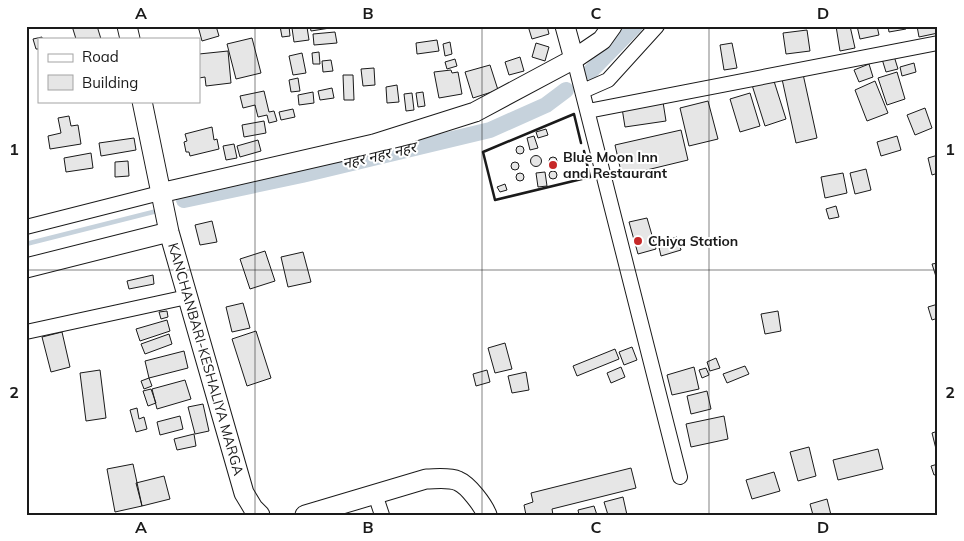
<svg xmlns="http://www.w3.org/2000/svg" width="964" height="541" font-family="Mulish,'Noto Sans Devanagari',sans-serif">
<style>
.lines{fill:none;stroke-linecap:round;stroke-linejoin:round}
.stream{stroke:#c6d2dc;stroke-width:4.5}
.canal{stroke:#c6d2dc;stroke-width:16}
.building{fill:#e6e6e6;stroke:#1a1a1a}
.street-casing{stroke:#1a1a1a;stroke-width:16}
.secondary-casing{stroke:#1a1a1a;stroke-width:21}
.street{stroke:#fff;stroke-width:14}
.secondary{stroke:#fff;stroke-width:19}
.wall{stroke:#1a1a1a;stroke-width:2.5}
.grid{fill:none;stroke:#1a1a1a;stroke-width:1;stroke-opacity:0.55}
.poi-dot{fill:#c62828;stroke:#fff;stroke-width:2}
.labels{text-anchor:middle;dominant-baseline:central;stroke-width:4;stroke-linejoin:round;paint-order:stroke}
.poi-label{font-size:14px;font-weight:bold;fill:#1a1a1a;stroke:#fff;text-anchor:start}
.street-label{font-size:14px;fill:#1a1a1a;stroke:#fff}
.water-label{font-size:15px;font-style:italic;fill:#1a1a1a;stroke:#fff}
.neatline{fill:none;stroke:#1a1a1a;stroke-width:2}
.grid-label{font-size:16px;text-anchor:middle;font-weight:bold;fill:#1a1a1a}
</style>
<rect width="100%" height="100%" fill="#fff"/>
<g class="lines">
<path class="stream" d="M26,244L157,211"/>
<path class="canal" d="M590,72L635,26
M184,200L302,175L490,130L546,105L566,90"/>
</g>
<path class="building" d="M72,26H97L101,39H76Z
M198,26H216L219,36L202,41Z
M280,26H289L290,36L282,37Z
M310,26H330V28L311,31Z
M528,26H547L549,34L532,39Z
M836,26H850L855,48L840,51Z
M857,26H877L879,35L860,39Z
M888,26H906V29L889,32Z
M917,26H938V33L919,37Z
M307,27L309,40L294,42L292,28Z
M807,30L810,51L786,54L783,33Z
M335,32L337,43L314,45L313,34Z
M42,37V39H39V49H36L33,39Z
M252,38L261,73L236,79L227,44Z
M437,40L439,51L417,54L416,43Z
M450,42L452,54L445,56L443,44Z
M536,43L549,47L545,61L532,57Z
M732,43L737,68L724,70L720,45Z
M228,51L231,83L206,86L205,77L199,78V54Z
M319,52L320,64H313L312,53Z
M302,53L306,73L293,75L289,56Z
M894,56L898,69L886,72L882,59Z
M520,57L524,71L509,75L505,62Z
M455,59L457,66L447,69L445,62Z
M331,60L333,71L323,72L322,61Z
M914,63L916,72L902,76L900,67Z
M869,64L873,77L859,82L854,70Z
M490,65L498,90L473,98L465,72Z
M374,68L375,85L363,86L361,69Z
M451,70L452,73L458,72L462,94L439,98L434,72Z
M897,72L905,99L887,105L878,78Z
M803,74L817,138L796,143L782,79Z
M343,75H353L354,100H344Z
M298,78L300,91L291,92L289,80Z
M773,78L786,119L765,126L752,85Z
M875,81L888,113L867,121L855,90Z
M397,85L399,102L387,103L386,87Z
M332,88L334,98L320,100L318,91Z
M264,91L269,112L274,111L277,121L269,123L267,115L258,117L255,105L243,108L240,96Z
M313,92L314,103L299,105L298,95Z
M423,92L425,106L418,107L416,93Z
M412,93L414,110L406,111L404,94Z
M750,93L760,126L740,132L730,99Z
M708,101L718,139L689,146L680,108Z
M663,102L666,121L625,127L622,108Z
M925,108L932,128L915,135L907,115Z
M293,109L295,117L281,120L279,112Z
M69,116L71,126L78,125L81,144L50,149L48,136L61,133L58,118Z
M264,121L266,133L244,137L242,125Z
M212,127L214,140L217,139L219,149L190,156L189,152H186L184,142L187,141L185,134Z
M546,129L548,135L538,138L536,132Z
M681,130L688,160L622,176L615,145Z
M534,136L538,148L530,150L527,138Z
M897,136L901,150L881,156L877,142Z
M134,138L136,150L101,156L99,143Z
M258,140L261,151L240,157L237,146Z
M234,144L237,158L226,160L223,146Z
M516 150a4 4 0 1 1 8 0a4 4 0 1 1-8 0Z
M91,153L93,168L66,172L64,158Z
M938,155V173L932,175L928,158Z
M530.5 161a5.5 5.5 0 1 1 11 0a5.5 5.5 0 1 1-11 0Z
M549 161a4 4 0 1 1 8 0a4 4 0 1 1-8 0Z
M128,161L129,176L115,177V162Z
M511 166a4 4 0 1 1 8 0a4 4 0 1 1-8 0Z
M866,169L871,190L855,194L850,173Z
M549 175a4 4 0 1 1 8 0a4 4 0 1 1-8 0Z
M545,172L547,186L538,187L536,173Z
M516 177a4 4 0 1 1 8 0a4 4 0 1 1-8 0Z
M843,173L847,193L825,198L821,177Z
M505,184L507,190L500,192L497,187Z
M836,206L839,217L829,219L826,209Z
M647,218L656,249L638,254L629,222Z
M212,221L217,242L200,245L195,225Z
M677,237L681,250L661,256L658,243Z
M265,251L275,281L250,289L240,259Z
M303,252L311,282L288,287L281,257Z
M938,263V283L932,264Z
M153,275L154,284L129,289L127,281Z
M243,303L250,328L232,332L226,307Z
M938,304V318L932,320L928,307Z
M167,311L168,317L161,319L159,312Z
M778,311L781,331L765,334L761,314Z
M167,320L170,331L140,341L136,329Z
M256,331L271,378L247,386L232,339Z
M62,332L70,367L51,372L42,337Z
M169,334L172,344L145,354L141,344Z
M505,343L512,369L495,373L488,348Z
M632,347L637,360L624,365L619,352Z
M615,349L619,359L577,376L573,366Z
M184,351L188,368L149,378L145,361Z
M716,358L720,368L710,371L707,362Z
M745,366L749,374L727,383L723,374Z
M621,367L625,377L611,383L607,373Z
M694,367L699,389L672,395L667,375Z
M706,368L709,375L702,378L699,370Z
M100,370L106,418L86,421L80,373Z
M487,370L490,382L476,386L473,374Z
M526,372L529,390L512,393L508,376Z
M149,378L152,386L144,389L141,381Z
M185,380L191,399L157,409L152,389Z
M151,389L156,403L148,406L143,391Z
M707,391L711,409L691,414L687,396Z
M203,404L209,431L195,434L188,407Z
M137,408L139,419L144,417L147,429L136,432L130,410Z
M180,416L183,429L160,435L157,422Z
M724,416L728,439L691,447L686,424Z
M938,431V449H936L932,433Z
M194,434L196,446L177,450L174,439Z
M809,447L816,476L798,481L790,452Z
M878,449L883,469L838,480L833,460Z
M133,464L142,506L115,512L107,469Z
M938,464V474L934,475L931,466Z
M631,468L636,488L552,509L553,515H526L524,505L533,502L531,493Z
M774,472L780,491L752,499L746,480Z
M164,476L170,499L142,506L136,483Z
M623,497L627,515H608L604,502Z
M827,499L831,515H813L810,504Z
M594,506L597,515H579L578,510Z"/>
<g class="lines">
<defs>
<path id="street" d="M574,59L680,477
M583,91L608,80L657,26
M588,111L938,43
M26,227L160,193
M26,332L187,297
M375,494L382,515"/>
<path id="secondary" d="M127,26L130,39
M565,26L574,59
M142,101L169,232L244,493L253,508L260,515
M160,193L374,144L475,112L574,59L602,40L612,26
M26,268L169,232
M305,515L426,479C436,479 449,477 458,481C468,485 483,505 487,515"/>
</defs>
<use href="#street" class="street-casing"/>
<use href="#secondary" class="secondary-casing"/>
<use href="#street" class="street"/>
<use href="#secondary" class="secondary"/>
<path class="wall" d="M581,143L574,114L483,152L495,200L590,177L584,151"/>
</g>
<path class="grid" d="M255,26V515M482,26V515M709,26V515M26,270H938"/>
<g class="poi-dot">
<circle cx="553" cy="165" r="5"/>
<circle cx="638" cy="241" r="5"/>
</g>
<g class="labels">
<g class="poi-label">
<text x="563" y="157">Blue Moon Inn<tspan x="563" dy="16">and Restaurant</tspan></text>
<text x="648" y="241">Chiya Station</text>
</g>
<g class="street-label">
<text transform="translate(206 359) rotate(74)">KANCHANBARI-KESHALIYA MARGA</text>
</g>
<g class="water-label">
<text transform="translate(379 155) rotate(-13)">नहर नहर नहर</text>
</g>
</g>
<rect width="964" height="541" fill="none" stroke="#ffffff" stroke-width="55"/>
<rect x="38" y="38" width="162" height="65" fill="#ffffff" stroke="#a3a3a3"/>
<rect x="48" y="54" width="25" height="8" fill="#ffffff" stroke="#a3a3a3"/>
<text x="82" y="62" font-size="15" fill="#1a1a1a">Road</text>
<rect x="48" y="75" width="25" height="15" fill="#e6e6e6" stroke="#a3a3a3"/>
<text x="82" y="88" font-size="15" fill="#1a1a1a">Building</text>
<rect x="28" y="28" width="908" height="486" class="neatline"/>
<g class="grid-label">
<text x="141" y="19">A</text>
<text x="368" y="19">B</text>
<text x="596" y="19">C</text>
<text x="823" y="19">D</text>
<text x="14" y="155">1</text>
<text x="950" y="155">1</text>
<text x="14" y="398">2</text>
<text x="950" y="398">2</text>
<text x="141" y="533">A</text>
<text x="368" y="533">B</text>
<text x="596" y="533">C</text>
<text x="823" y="533">D</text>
</g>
</svg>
